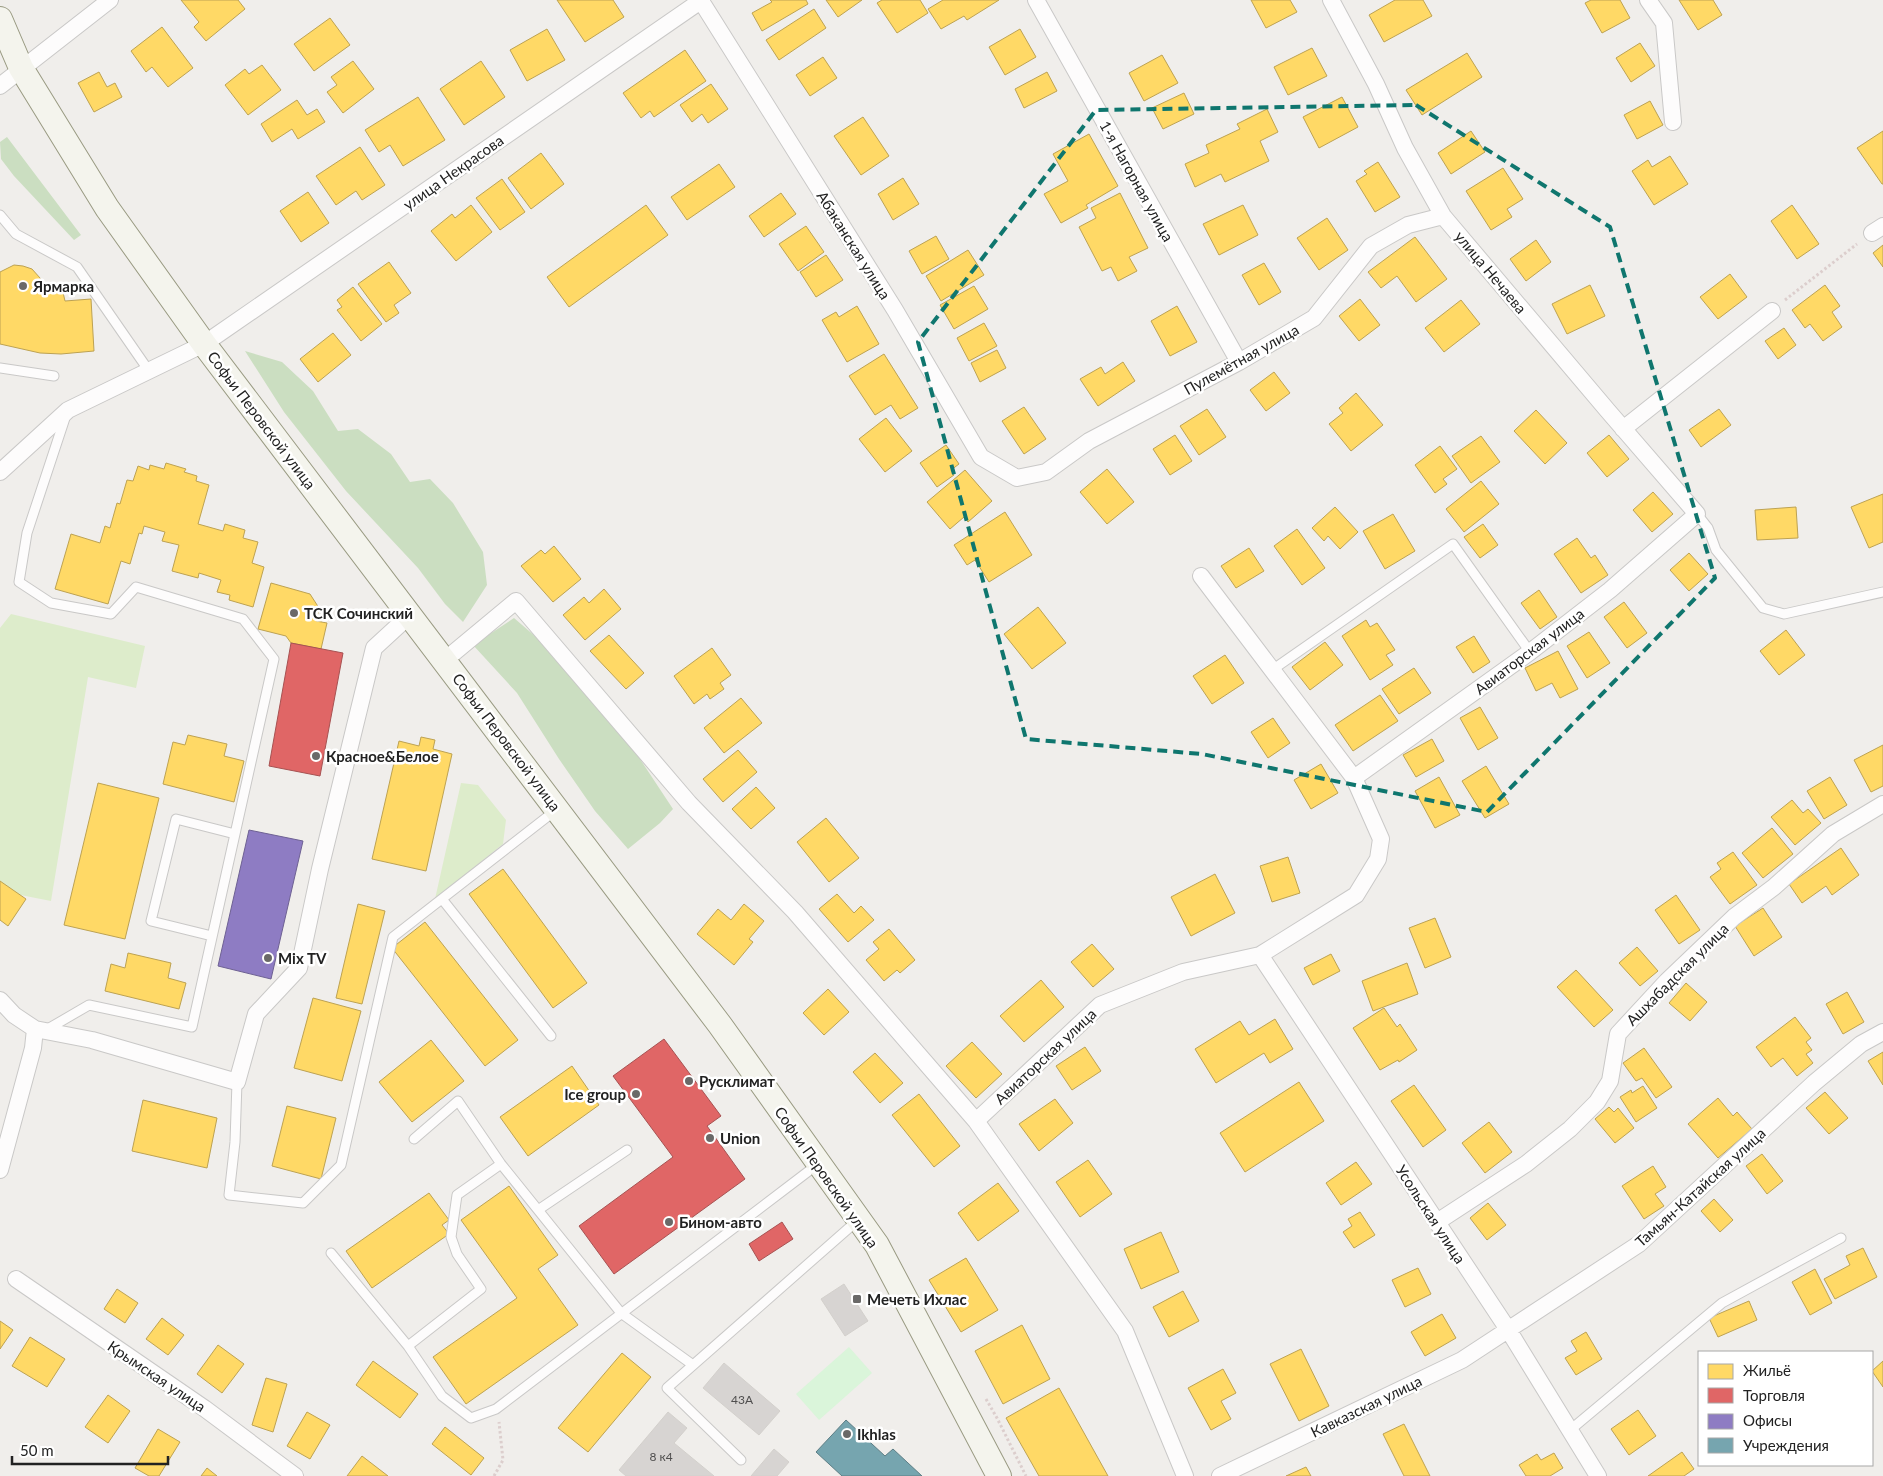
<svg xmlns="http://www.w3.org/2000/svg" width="1883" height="1476" font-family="Lato,sans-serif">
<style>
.grass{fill:#ddeccb}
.forest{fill:#cbdec1}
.park{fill:#daf5da}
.homes{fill:#ffd966;stroke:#bda252}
.shops{fill:#e06666;stroke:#a75252}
.offices{fill:#8e7cc3;stroke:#6e6193}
.public{fill:#76a5af;stroke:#5d7e85}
.building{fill:#d7d4d2;stroke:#d3d0cc}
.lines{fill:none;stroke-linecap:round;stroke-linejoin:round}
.lane-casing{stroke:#c9c8c7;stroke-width:11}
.street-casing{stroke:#c9c8c7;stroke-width:18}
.secondary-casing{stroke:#999a82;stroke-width:26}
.path{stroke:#dccecd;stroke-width:3;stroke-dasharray:2.5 2.5;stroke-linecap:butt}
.lane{stroke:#fdfcfc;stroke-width:9}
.street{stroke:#fdfcfc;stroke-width:16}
.secondary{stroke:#f4f4ed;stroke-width:24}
.marked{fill:none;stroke:#0f766e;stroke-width:4;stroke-dasharray:10 6;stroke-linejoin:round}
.poi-dot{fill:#6a6968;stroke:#fff;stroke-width:2}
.labels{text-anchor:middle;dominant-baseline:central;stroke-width:5;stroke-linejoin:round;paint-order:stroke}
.number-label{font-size:12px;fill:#4f4e4e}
.street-label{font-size:15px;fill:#222;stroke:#fff}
.poi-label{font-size:15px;font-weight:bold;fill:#222;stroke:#fff;text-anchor:start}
</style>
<rect width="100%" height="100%" fill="#f0eeeb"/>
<path class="grass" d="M11,614L145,646L136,688L88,677L51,901L0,891V628Z
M461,783L478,785L506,820L503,844L435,899Z"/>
<path class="forest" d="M7,137L81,235L74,240L14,176L1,159L0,142Z
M245,351L282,362L313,391L338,431L358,429L391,454L410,482L430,479L453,503L483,552L487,585L463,622L445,604L418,568L346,491L284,412Z
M514,618L536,637L636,753L673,809L660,823L628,849L595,811L559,759L517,693L473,645Z"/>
<path class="park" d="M849,1347L872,1373L819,1420L796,1394Z"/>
<path class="homes" d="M181,0H238L245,9L206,41L194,27L199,22Z
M557,0H613L624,17L585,42Z
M770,0H806L808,4L762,31L752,13L772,2Z
M826,0H862L838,17Z
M882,0H920L928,13L897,33L877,3Z
M943,0H999L967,20L964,16L941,29L928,9Z
M1251,0H1290L1297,12L1266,28Z
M1395,0H1423L1432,16L1384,42L1369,15Z
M1591,0H1620L1630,18L1602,33L1585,3Z
M1679,0H1713L1722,15L1698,30Z
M814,9L826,28L779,60L766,40Z
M330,18L350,45L314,71L294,44Z
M162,27L193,68L168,87L152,67L146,72L131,51Z
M547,29L565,60L527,81L510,50Z
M1020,29L1036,57L1005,75L989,47Z
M1640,43L1655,66L1631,82L1616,58Z
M1312,48L1327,76L1288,95L1274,67Z
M685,50L706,81L654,117L650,111L641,118L623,93Z
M1467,53L1482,77L1422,115L1406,90Z
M1162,55L1178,83L1144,101L1129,73Z
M823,57L837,78L810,96L796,75Z
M353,61L374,89L343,113L327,92L337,85L331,77Z
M481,61L505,97L464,125L440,89Z
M262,65L281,90L248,115L225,85L245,69L249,74Z
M99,72L107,87L115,83L122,97L94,112L78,83Z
M1047,72L1057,91L1024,108L1015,89Z
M711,84L728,109L708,123L702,114L692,122L680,105Z
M1184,93L1194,114L1163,129L1152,108Z
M418,97L445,140L403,166L390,145L379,152L365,130Z
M1342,97L1358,127L1319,148L1303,117Z
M297,100L307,115L317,109L325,122L298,139L292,129L272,142L261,124Z
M1650,101L1663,125L1637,139L1624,115Z
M1267,109L1278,132L1260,141L1269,161L1225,182L1221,174L1195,187L1185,164L1209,153L1206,145L1240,129L1237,124Z
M863,117L889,156L861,175L834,136Z
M1471,131L1485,152L1451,174L1438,153Z
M1883,131V184H1882L1857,148Z
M1089,134L1118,186L1086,205L1088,208L1061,223L1044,194L1068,181L1053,154Z
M360,147L385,185L362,200L356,191L336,205L316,176Z
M541,153L564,184L531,209L508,178Z
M1670,156L1688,184L1654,205L1632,171L1648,160L1652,167Z
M1378,162L1400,197L1375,212L1356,181L1367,174L1364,171Z
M719,164L735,187L687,220L671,197Z
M1503,168L1523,199L1507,209L1512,217L1491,230L1466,191Z
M903,178L919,204L893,220L878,194Z
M502,179L525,212L500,230L476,198Z
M308,192L329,223L301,242L280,211Z
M781,193L796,214L764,237L749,216Z
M1120,193L1148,248L1129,257L1137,271L1118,281L1111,267L1102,271L1079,227L1096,218L1091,208Z
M471,205L492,232L456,261L431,231L452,214L455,218Z
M646,205L668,235L569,307L547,277Z
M1243,205L1258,235L1219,255L1203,224Z
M1792,205L1819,244L1797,259L1771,221Z
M1327,218L1348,250L1319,270L1297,238Z
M806,226L824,252L798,271L779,244Z
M936,236L949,259L922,274L909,251Z
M1415,237L1447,279L1416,302L1397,276L1381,288L1368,272Z
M1536,240L1551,262L1526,281L1510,259Z
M1883,245V267L1873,253Z
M968,250L984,275L941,301L926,276Z
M826,255L843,280L816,297L800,272Z
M389,262L411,293L394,305L399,313L386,322L358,284Z
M1264,263L1281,292L1259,305L1242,275Z
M14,265L23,266L32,269L40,278L42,287L62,288L65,301L91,299L94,351L61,354L40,353L0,344V272Z
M1730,274L1747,297L1718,319L1700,297Z
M1590,285L1605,316L1567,334L1552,304Z
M1825,285L1840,306L1832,312L1842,327L1823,341L1810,324L1805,328L1792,310Z
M974,286L988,309L954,329L940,305Z
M353,287L382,324L361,341L337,310L342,307L337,300Z
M1360,299L1380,325L1359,341L1339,316Z
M1461,300L1480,324L1444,352L1425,328Z
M857,306L879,344L847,362L822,320L836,312L839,317Z
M1177,306L1197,342L1170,356L1151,321Z
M984,323L997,346L969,361L957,338Z
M1784,328L1796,345L1778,359L1765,341Z
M333,333L351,355L318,382L300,359Z
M997,350L1006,368L980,382L971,363Z
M884,354L918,408L900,419L891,405L875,415L849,376Z
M1123,362L1135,381L1098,406L1080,379L1101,367L1105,374Z
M1274,372L1290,393L1266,411L1250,390Z
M1356,393L1383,425L1351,451L1329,424L1343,413L1339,408Z
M1024,407L1046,439L1024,454L1002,421Z
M1207,409L1226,437L1199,455L1180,426Z
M1719,409L1731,425L1701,447L1689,430Z
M1536,410L1567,443L1545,464L1514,431Z
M886,418L912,451L885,472L859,439Z
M1175,435L1192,461L1170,475L1153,449Z
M1609,435L1629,459L1607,477L1587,453Z
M1481,436L1500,462L1471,483L1452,456Z
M946,445L959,464L951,470L954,475L937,487L920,463Z
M1440,446L1457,469L1443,479L1447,484L1435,493L1415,465Z
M166,463L186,469L184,472L197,476L196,481L209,485L198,524L223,531L225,524L245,530L243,538L258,542L252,563L264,567L253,607L229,600L230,595L217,592L221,580L199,573L198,578L172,571L179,545L162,541L165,532L144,526L142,534L139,533L130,564L121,561L108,604L55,589L71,534L100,543L105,526L110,528L117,503L120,504L127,480L133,481L138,466L149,470L150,465L164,469Z
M1107,469L1134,502L1107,524L1080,492Z
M965,470L992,501L968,522L964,517L950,529L927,502Z
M1481,481L1499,504L1464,532L1446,509Z
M1653,492L1673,514L1652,532L1633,510Z
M1883,494V542L1869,548L1851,507Z
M1335,507L1358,532L1340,549L1328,536L1324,541L1312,528Z
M1796,507L1798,538L1757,540L1755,510Z
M1005,512L1032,555L989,582L975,560L967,565L954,545Z
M1393,514L1415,551L1385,569L1363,531Z
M1483,524L1498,545L1480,558L1464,537Z
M1297,529L1325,568L1302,585L1274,546Z
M1577,538L1591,558L1595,555L1608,575L1581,593L1554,554Z
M554,546L581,579L553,602L521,566L541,550L545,554Z
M1249,548L1264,571L1236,588L1221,566Z
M1689,553L1708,574L1689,591L1670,570Z
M271,583L310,594L319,608L316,621L327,623L321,649L291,643L286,636L258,629Z
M604,589L621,609L585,640L563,615L584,597L589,603Z
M1539,590L1557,617L1540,629L1521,603Z
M1624,602L1647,633L1627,648L1604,617Z
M1038,607L1066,643L1032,669L1004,634Z
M1366,620L1370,627L1377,623L1395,650L1386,655L1393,665L1370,680L1342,636Z
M1786,630L1805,655L1779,675L1760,651Z
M1589,632L1610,663L1587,678L1567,646Z
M609,635L644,673L626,689L590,651Z
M1474,636L1490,662L1473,673L1456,647Z
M1325,642L1343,665L1310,690L1292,667Z
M712,648L731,675L720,683L724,689L710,699L707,694L694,704L674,676Z
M1558,651L1578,689L1560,698L1552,683L1536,691L1525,668Z
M1225,655L1244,683L1212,704L1193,676Z
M1414,668L1431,693L1399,714L1382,689Z
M1380,695L1398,721L1353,751L1335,725Z
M741,698L762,723L724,753L704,728Z
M1480,707L1498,738L1478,750L1460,718Z
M1273,718L1290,743L1268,758L1251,732Z
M188,735L227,744L224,756L244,761L234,802L163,784L173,742L185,745Z
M421,737L435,740L433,749L452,754L426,871L372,859L399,741L419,746Z
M1432,739L1444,761L1416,777L1403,755Z
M1883,745V786L1871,792L1854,760Z
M738,750L757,772L723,802L703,779Z
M1321,764L1338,793L1311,809L1294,780Z
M1486,766L1509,804L1485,818L1462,781Z
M1439,777L1460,815L1435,828L1415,791Z
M1830,777L1847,805L1824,819L1807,791Z
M98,783L159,798L125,939L64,925Z
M756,787L775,808L751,829L732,809Z
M1792,800L1803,813L1808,809L1821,823L1795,845L1771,817Z
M826,818L859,858L829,882L797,842Z
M1772,828L1793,854L1763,878L1742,853Z
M1841,848L1859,875L1832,895L1826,886L1802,903L1789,884Z
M1733,852L1757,885L1730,904L1710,877L1721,869L1717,863Z
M1288,857L1300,893L1272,902L1260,866Z
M503,869L587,983L553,1008L469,894Z
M1215,874L1235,913L1191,936L1171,897Z
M0,881L26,899L8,926L0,920Z
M837,894L854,913L861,906L874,920L848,942L819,909Z
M1676,895L1700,930L1679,944L1655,910Z
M358,904L385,911L362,1004L336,998Z
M744,904L764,921L749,939L753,942L734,965L697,934L718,909L731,920Z
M1763,908L1782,937L1754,956L1735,926Z
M1435,918L1451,957L1425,968L1409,928Z
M425,922L518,1040L485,1066L392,948Z
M889,929L915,960L900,973L897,970L884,981L866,960L879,949L873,942Z
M1092,944L1114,969L1093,987L1071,962Z
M1637,947L1658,971L1640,986L1619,963Z
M128,953L171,963L168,978L186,983L179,1009L105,991L111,964L125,968Z
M1331,954L1340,971L1313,985L1304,968Z
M1407,963L1418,994L1373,1011L1362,981Z
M1576,970L1613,1010L1594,1027L1557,987Z
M1041,980L1064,1007L1024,1042L1000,1016Z
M1686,983L1707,1002L1690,1021L1669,1003Z
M828,989L849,1012L824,1035L803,1013Z
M1847,992L1864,1022L1843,1034L1826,1004Z
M313,998L361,1011L342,1081L294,1068Z
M1384,1008L1397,1027L1400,1024L1417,1050L1399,1062L1398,1060L1380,1070L1353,1028Z
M1795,1017L1811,1038L1806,1042L1812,1050L1806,1054L1813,1063L1797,1076L1783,1058L1771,1067L1756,1047Z
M1275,1019L1293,1049L1270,1063L1264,1053L1216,1083L1195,1049L1240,1021L1249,1035Z
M431,1040L464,1081L412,1122L379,1082Z
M972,1042L1002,1074L976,1098L946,1066Z
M1085,1047L1101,1071L1072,1090L1056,1066Z
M1644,1048L1672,1087L1656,1098L1642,1078L1636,1081L1623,1063Z
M1883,1052V1085L1868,1061Z
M875,1053L903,1083L880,1103L853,1072Z
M572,1066L599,1105L528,1156L500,1117Z
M1299,1082L1324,1121L1245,1172L1220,1133Z
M1414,1085L1446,1130L1423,1147L1391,1101Z
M1643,1086L1657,1108L1636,1122L1620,1097L1631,1090L1632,1093Z
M1825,1092L1848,1118L1829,1134L1806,1108Z
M919,1094L960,1146L934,1167L892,1115Z
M1718,1098L1733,1116L1737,1112L1752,1129L1718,1158L1688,1124Z
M1055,1099L1073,1123L1039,1151L1019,1124Z
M143,1100L217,1118L207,1168L132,1151Z
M287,1106L336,1118L321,1179L272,1166Z
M1609,1107L1614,1112L1618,1108L1634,1128L1615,1143L1595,1119Z
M1489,1122L1512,1152L1485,1173L1462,1143Z
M1762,1154L1783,1181L1767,1194L1746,1166Z
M1088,1160L1112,1194L1080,1217L1056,1182Z
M1356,1162L1372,1184L1341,1205L1326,1183Z
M1653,1166L1666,1187L1655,1194L1664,1206L1644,1219L1622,1186Z
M998,1183L1019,1211L978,1241L958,1213Z
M509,1186L558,1255L538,1269L578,1325L466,1404L433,1357L517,1298L461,1220Z
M429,1193L449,1220L442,1225L449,1234L372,1288L346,1251Z
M1714,1199L1733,1220L1720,1232L1701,1211Z
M1488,1203L1506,1225L1487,1240L1470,1218Z
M1360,1212L1375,1235L1354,1248L1343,1232L1352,1226L1348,1219Z
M1161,1232L1179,1272L1141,1289L1124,1249Z
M1863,1248L1877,1277L1835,1299L1824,1279L1850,1265L1846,1256Z
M966,1258L998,1310L961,1332L929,1280Z
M1418,1268L1431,1294L1405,1307L1392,1280Z
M1815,1269L1832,1303L1810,1315L1792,1282Z
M117,1289L138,1303L125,1323L104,1309Z
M1183,1291L1199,1321L1169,1337L1153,1307Z
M1749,1301L1757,1320L1718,1337L1709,1318Z
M1442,1314L1456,1338L1425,1356L1411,1332Z
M162,1318L184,1335L168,1355L146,1339Z
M0,1321L13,1330L0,1349Z
M1022,1325L1050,1379L1003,1404L975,1351Z
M1586,1332L1602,1359L1576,1375L1565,1358L1577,1351L1571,1341Z
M30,1337L65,1359L47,1387L12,1366Z
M218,1345L244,1364L222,1393L197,1374Z
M1301,1349L1329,1406L1299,1421L1270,1364Z
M622,1353L651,1377L588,1452L558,1428Z
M373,1361L418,1394L400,1418L356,1385Z
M1883,1361V1387L1872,1371Z
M1223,1369L1236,1393L1221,1401L1231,1419L1211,1430L1188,1388Z
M266,1378L287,1384L273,1432L252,1425Z
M1059,1388L1108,1476H1039L1006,1418Z
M108,1395L130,1411L108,1443L85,1427Z
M1638,1410L1656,1436L1629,1455L1611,1429Z
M307,1412L330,1425L310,1459L287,1446Z
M1404,1424L1430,1476H1404L1383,1434Z
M445,1427L484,1458L471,1475L432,1444Z
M158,1429L180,1442L159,1476H149L135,1468Z
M1682,1452L1694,1469L1684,1476H1648Z
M1554,1453L1563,1468L1550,1476H1526L1519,1465L1537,1454L1541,1460Z
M362,1456L388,1476H347Z
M1306,1467L1311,1476H1286Z
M207,1468L217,1476H201Z"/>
<path class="shops" d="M291,643L343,653L320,776L269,766Z
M664,1039L721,1116L707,1126L745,1179L614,1274L579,1226L673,1157L613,1076Z
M782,1222L793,1239L759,1261L749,1244Z"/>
<path class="offices" d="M249,830L303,841L271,979L218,966Z"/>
<path class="public" d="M846,1420L885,1456L893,1449L922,1476H842L816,1452Z"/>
<path class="building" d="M844,1284L868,1321L845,1336L821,1299Z
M724,1363L780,1411L759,1435L703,1388Z
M668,1412L687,1428L674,1443L714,1476H626L619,1470Z
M774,1449L789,1462L777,1476H751Z"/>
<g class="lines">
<defs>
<path id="lane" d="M0,215L16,234L77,267L149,371
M0,368L54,376
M1697,514L1708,528L1716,550L1763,608L1784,614L1883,592
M1272,670L1453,544L1530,652
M442,899L551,1036
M212,936L151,921L176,819L235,834
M46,1030L89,1005L192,1027L274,659L243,619L136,587L111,614L51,603L19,582L27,533L66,415
M237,1082L235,1142L229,1195L303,1203L341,1165L393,937L556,810
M414,1139L458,1101L501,1164L621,1313L693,1365
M538,1210L627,1150
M331,1253L408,1346L442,1396L471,1418L496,1409L818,1164
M408,1346L481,1289L457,1254L451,1237L457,1195L501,1164
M1569,1431L1722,1303L1841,1238
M741,1460L667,1388L858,1220"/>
<path id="street" d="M1036,0L1239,362
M1331,0L1376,84L1405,148L1443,216L1608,411L1697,514L1610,590L1530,652L1354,778
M1648,0L1664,23L1673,122
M701,1L895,310L981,457L1017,478L1046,472L1089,441L1239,362L1314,318L1371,246L1408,225L1443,216
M0,86L110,0
M1872,233L1883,226
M1623,429L1772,311
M0,472L68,410L204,344L702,0
M445,660L516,601L689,803L795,912L976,1121L1125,1331L1185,1476
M1260,955L1509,1331L1598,1476
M0,1000L14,1015L35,1029L92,1040L237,1082L256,1014L299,968L320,869L374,648L411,614
M976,1121L1100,1005L1183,972L1260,955L1356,895L1378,859L1381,839L1354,778L1201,576
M0,1170L33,1048L35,1029
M1437,1222L1526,1164L1570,1129L1597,1102L1610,1081L1618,1034L1667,981L1734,917L1774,887L1833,834L1883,804
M16,1279L204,1408L295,1476
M1220,1476L1462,1360L1639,1244L1814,1083L1861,1044L1883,1032"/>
<path id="secondary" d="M0,19L21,68L107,208L204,344L720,1025L877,1245L999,1476"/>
</defs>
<use href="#lane" class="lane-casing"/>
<use href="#street" class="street-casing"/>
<use href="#secondary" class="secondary-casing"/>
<path class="path" d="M1785,300L1857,244
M986,1399L997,1418L1026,1476
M494,1476L503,1460L499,1422"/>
<use href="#lane" class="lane"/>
<use href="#street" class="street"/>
<use href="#secondary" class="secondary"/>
</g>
<path class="marked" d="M1416,105L1610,227L1715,578L1487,812L1202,754L1026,739L918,342L1096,110Z"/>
<g class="poi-dot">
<circle cx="23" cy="286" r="5"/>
<circle cx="294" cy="613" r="5"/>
<circle cx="316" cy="756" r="5"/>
<circle cx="268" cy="958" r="5"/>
<circle cx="689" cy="1081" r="5"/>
<circle cx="636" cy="1094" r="5"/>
<circle cx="710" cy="1138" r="5"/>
<circle cx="669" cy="1222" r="5"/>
<rect x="852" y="1294" width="10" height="10" rx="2.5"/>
<circle cx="847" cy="1434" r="5"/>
</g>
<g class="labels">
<g class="number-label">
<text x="742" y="1399">43А</text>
<text x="661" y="1456">8 к4</text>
</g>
<g class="street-label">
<text transform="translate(453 172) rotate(-35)">улица Некрасова</text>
<text transform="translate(1137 181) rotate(61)">1-я Нагорная улица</text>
<text transform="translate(854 245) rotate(58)">Абаканская улица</text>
<text transform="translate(1491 272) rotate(50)">улица Нечаева</text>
<text transform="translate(1241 359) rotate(-29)">Пулемётная улица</text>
<text transform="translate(262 420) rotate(53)">Софьи Перовской улица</text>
<text transform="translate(1529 651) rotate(-37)">Авиаторская улица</text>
<text transform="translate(507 742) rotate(53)">Софьи Перовской улица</text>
<text transform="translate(1677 974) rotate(-45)">Ашхабадская улица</text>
<text transform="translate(1045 1056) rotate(-43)">Авиаторская улица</text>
<text transform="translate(827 1177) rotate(55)">Софьи Перовской улица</text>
<text transform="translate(1700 1187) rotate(-42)">Тамьян-Катайская улица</text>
<text transform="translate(1431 1214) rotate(57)">Усольская улица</text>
<text transform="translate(157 1376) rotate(34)">Крымская улица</text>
<text transform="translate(1366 1406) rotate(-26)">Кавказская улица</text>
</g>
<g class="poi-label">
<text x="33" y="286">Ярмарка</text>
<text x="304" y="613">ТСК Сочинский</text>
<text x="326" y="756">Красное&amp;Белое</text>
<text x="278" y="958">Mix TV</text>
<text x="699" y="1081">Русклимат</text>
<text x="626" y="1094" text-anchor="end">Ice group</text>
<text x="720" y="1138">Union</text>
<text x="679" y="1222">Бином-авто</text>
<text x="867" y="1299">Мечеть Ихлас</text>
<text x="857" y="1434">Ikhlas</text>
</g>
</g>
<rect x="1698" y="1351" width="175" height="115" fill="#ffffff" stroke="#a7a7a7"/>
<rect x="1708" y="1364" width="25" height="15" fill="#ffd966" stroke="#a7a7a7"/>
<text x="1743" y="1376" font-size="15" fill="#222222">Жильё</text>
<rect x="1708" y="1388" width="25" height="15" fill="#e06666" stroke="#a7a7a7"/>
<text x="1743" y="1401" font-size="15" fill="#222222">Торговля</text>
<rect x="1708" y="1414" width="25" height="15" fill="#8e7cc3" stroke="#a7a7a7"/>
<text x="1743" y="1426" font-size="15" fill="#222222">Офисы</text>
<rect x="1708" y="1438" width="25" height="15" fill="#76a5af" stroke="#a7a7a7"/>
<text x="1743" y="1451" font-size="15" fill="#222222">Учреждения</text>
<path d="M12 1456v8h156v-8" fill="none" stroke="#222222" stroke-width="2.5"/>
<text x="20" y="1456" font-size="15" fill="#222222" stroke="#ffffff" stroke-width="4" paint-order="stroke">50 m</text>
</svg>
